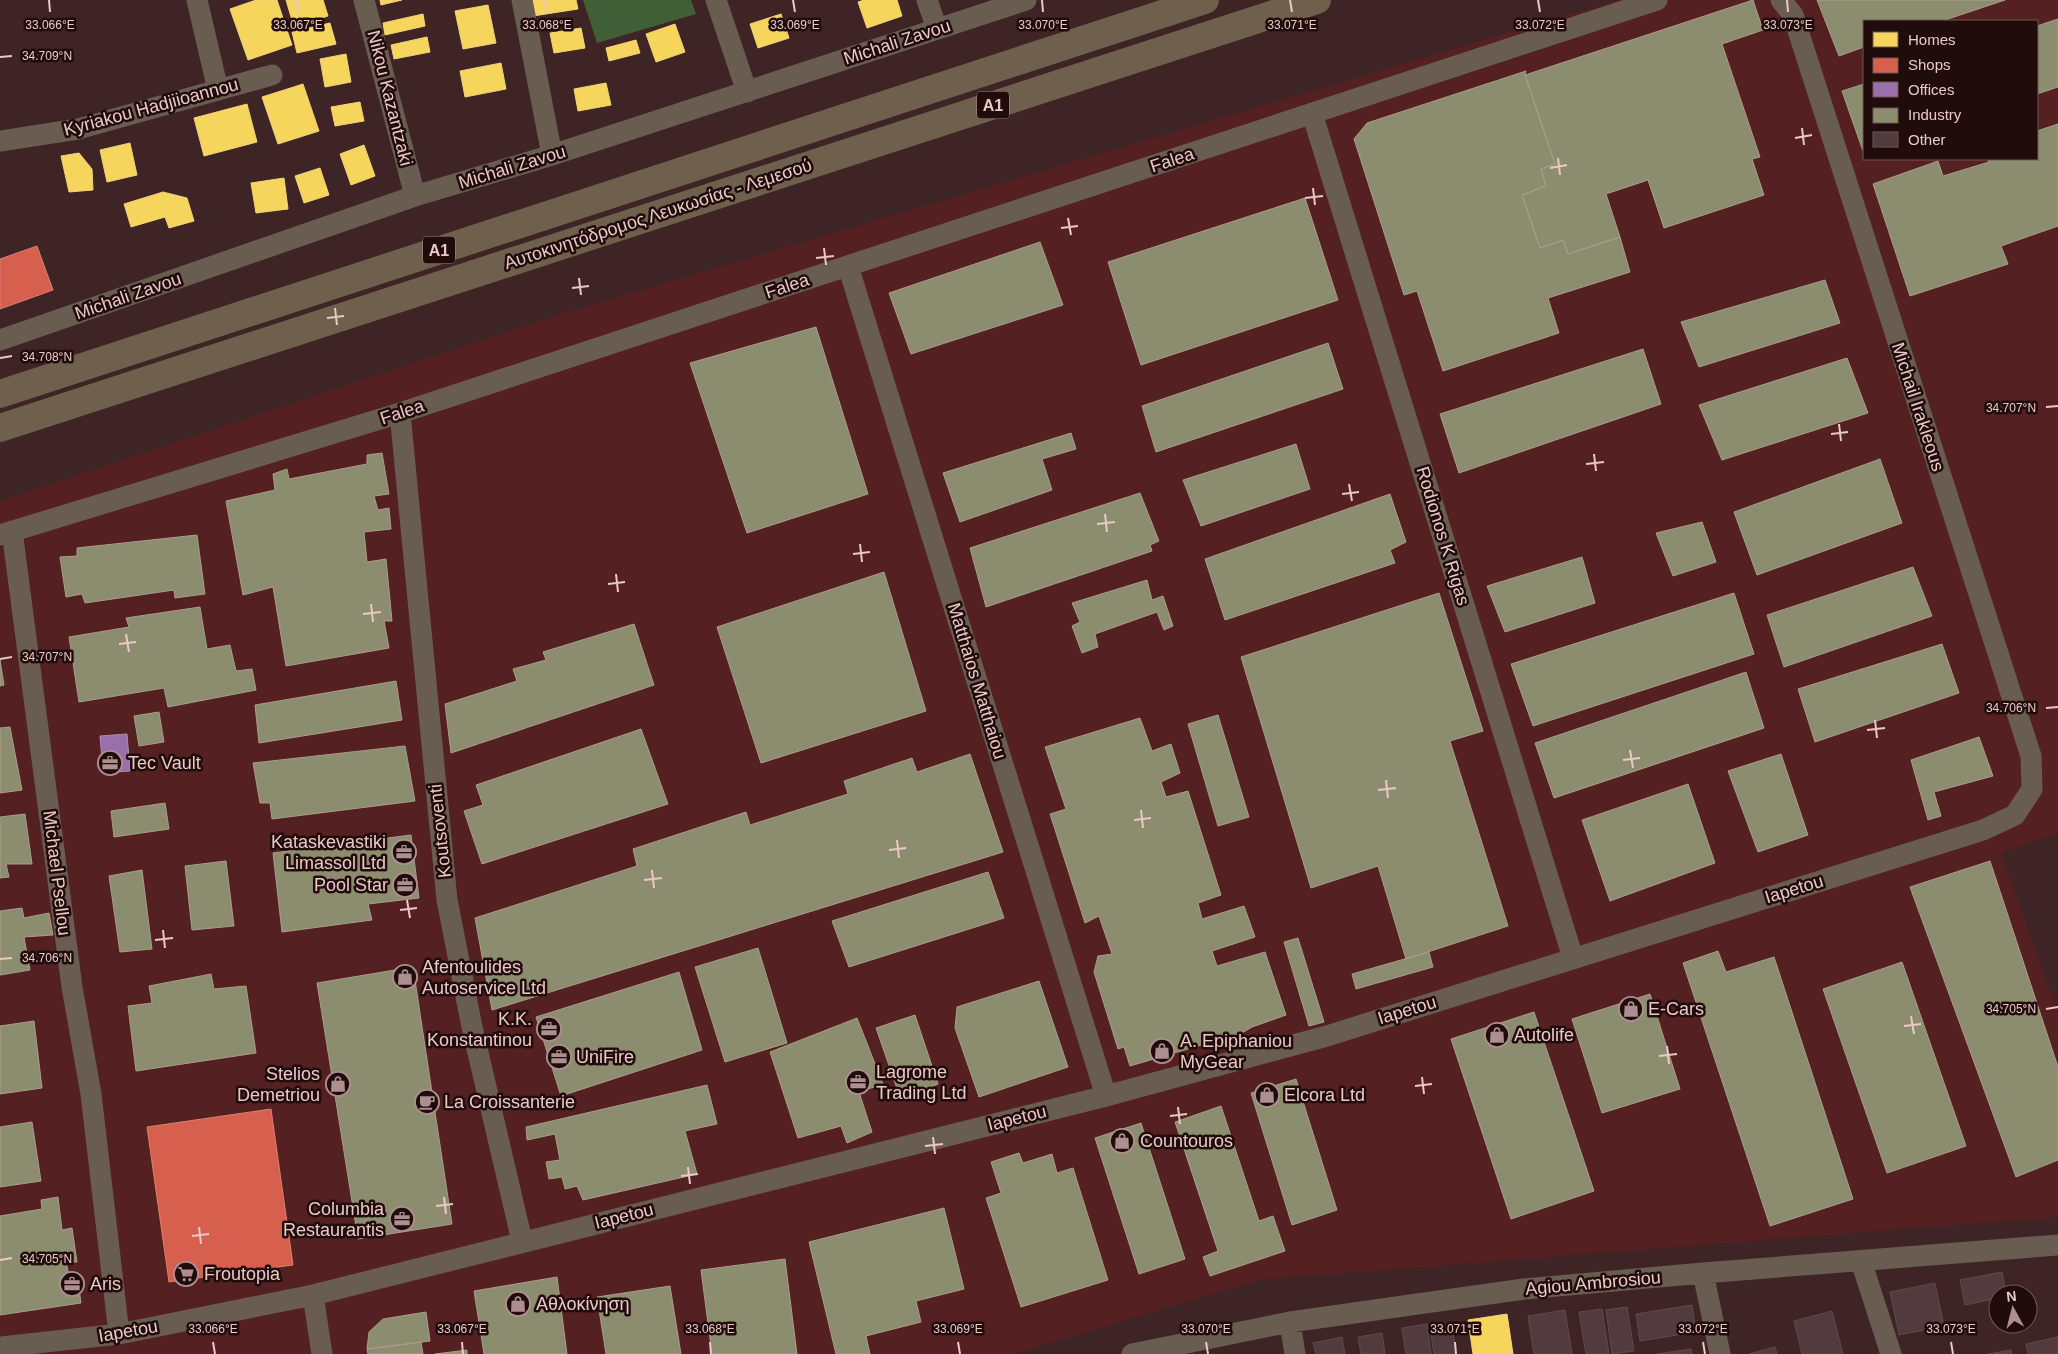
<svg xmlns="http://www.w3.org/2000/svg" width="2058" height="1354" font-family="Helvetica,sans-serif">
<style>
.built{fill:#542022;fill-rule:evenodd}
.forest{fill:#415f36}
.homes{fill:#f6d55c;stroke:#f2d17c}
.shops{fill:#d6604d;stroke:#dc8072}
.offices{fill:#9970ab;stroke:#b18bb4}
.industry{fill:#8c8c6e;stroke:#a89e89}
.building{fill:#523b3f;stroke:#604a4e}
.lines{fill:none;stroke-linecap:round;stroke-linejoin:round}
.minor{stroke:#695c51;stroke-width:21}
.trunk{stroke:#6e604c;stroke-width:28}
.ticks{fill:none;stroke:#e9c9c8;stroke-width:2}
.labels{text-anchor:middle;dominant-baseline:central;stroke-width:5;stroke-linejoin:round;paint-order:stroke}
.shield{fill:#210c0c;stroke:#ad9090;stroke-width:1}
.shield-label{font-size:16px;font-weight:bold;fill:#e9c9c8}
.street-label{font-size:18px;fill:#e9c9c8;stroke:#210c0c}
.poi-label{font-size:18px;fill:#e9c9c8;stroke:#210c0c;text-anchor:start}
.ticks-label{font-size:12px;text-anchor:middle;fill:#e9c9c8;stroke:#210c0c;stroke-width:5;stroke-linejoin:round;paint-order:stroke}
</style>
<rect width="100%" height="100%" fill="#3e2425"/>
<path class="built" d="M1618,0H2058V833L2001,853L2058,1012V1217L1259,1280L1014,1354H0V501L561,314ZM1864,21H2037V159H1864Z"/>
<path class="forest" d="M583,0H691L696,14L597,43Z"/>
<path class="homes" d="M256,0H277L292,45L248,60L230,9Z
M286,0H323L328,16L294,27Z
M380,0H402L381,5Z
M531,0H576L578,9L533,16Z
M864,0H897L902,16L867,28L858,2Z
M488,5L496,43L463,49L455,11Z
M423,14L425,26L385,35L383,23Z
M781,14L789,38L758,48L750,24Z
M330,23L336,44L297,53L292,32Z
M675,24L685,52L656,62L646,34Z
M581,28L585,48L554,53L550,33Z
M427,37L430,52L394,59L391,45Z
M636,40L640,53L609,61L606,48Z
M346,54L351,82L325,87L320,59Z
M501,63L506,89L465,97L460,71Z
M606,83L611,105L578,111L574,89Z
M303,84L319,131L278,144L262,97Z
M360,102L364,121L335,126L331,107Z
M247,104L257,142L204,156L194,118Z
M130,143L137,175L107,182L100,150Z
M364,145L375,176L351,185L340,154Z
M79,153L92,169L93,190L69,192L61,156Z
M320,168L329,195L304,203L295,176Z
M284,178L288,209L256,213L251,183Z
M163,192L187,198L194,221L169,228L165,217L131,227L124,204Z
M1507,1314L1513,1354H1473L1468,1320Z"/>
<path class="shops" d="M37,246L53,290L0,309V259Z
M271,1109L293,1265L169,1282L147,1127Z"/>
<path class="offices" d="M127,734L130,771L103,773L100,736Z"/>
<path class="industry" d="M1753,0L1763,30L1722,44L1760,157L1752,159L1764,195L1664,228L1648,180L1606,194L1620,237L1568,254L1563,240L1540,248L1522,195L1546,186L1541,169L1555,164L1525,75Z
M1817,0H2005L1942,21H1864V47L1839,56Z
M2058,19V87L2037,94V26Z
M1526,71L1525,75L1555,164L1541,169L1546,186L1522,195L1540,248L1563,240L1568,254L1620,237L1630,272L1548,298L1559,333L1443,371L1417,291L1404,295L1354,139L1367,123Z
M1864,84V151H1863L1842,91Z
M2058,124V226L2001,246L2008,264L1910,296L1873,184L1938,161L1943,176L1989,162L1987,159H2037V131Z
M1305,198L1338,300L1141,365L1108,262Z
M1040,242L1063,305L911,354L889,293Z
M1825,280L1840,323L1699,367L1681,322Z
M816,327L868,494L747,533L690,363Z
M1328,343L1343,389L1156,452L1142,406Z
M1643,349L1661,404L1459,473L1440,414Z
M1847,358L1868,413L1722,460L1699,405Z
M1071,433L1076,449L1042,459L1052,490L960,522L943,473Z
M1296,444L1310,489L1201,526L1183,480Z
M382,453L389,494L374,496L378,510L389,508L391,529L364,532L367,562L386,559L392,621H384L389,648L286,666L273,587L243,595L226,501L275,490L273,474L287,469L289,479L367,464V455Z
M1880,459L1902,523L1757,575L1734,512Z
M1140,493L1159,541L1150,545L1152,551L986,607L970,548Z
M1390,494L1406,542L1390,550L1395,563L1225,620L1205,559Z
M1702,522L1716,562L1673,576L1656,533Z
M197,535L205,594L175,598L174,590L85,603L82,594L66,597L60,557L77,556V548Z
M1582,557L1595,603L1505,632L1487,586Z
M1913,567L1932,616L1784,667L1767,615Z
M884,572L926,711L761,763L717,627Z
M1147,580L1152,600L1163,596L1173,626L1164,630L1157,612L1095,634L1098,647L1082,653L1072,626L1080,622L1072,603Z
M1439,593L1483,731L1450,741L1508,926L1406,959L1378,866L1311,888L1241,657Z
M1734,593L1754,654L1533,726L1511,664Z
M200,607L207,649L230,645L236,671L252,669L256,690L168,707L164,688L79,702L69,637L129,627L126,618Z
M634,624L654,685L451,753L445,704L517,681L513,669L546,660L543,652Z
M1942,644L1959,693L1815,742L1798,689Z
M0,660L4,685L0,686Z
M1746,672L1764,728L1554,798L1535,743Z
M396,681L402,720L259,743L255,705Z
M159,712L164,742L139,746L134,716Z
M1218,715L1249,817L1218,826L1188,724Z
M1140,718L1152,751L1171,744L1180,773L1161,782L1166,797L1188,791L1221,895L1198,903L1202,919L1244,906L1255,937L1212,951L1217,966L1265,952L1286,1015L1252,1027L1242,1033L1130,1066L1124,1047L1118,1049L1094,972L1098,956L1112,954L1099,916L1085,923L1050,814L1066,809L1045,747Z
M10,727L22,790L0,793V728Z
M641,729L668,804L482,864L464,811L483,805L476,785Z
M1979,737L1993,776L1934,792L1941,816L1928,820L1911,760Z
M405,746L415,801L272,819L270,803H260L253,763Z
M970,754L1003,852L492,1010L475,918L637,866L633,849L746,812L750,825L848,794L844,781L912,758L917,772Z
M1781,754L1808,835L1758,852L1728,771Z
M1688,784L1715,863L1610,901L1582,820Z
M165,803L169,829L114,837L111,811Z
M25,814L32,864H6L9,877L0,878V817Z
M411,835L419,898L368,904L372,920L282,932L273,853Z
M226,861L234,926L192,930L185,866Z
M1990,861L2058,1067V1160L2016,1177L1910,887Z
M142,870L152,949L120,952L109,876Z
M988,872L1004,918L849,967L832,921Z
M22,908L24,918L49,913L53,935L24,937L30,970L0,975V911Z
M1298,938L1324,1022L1309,1026L1284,942Z
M758,948L787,1043L725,1062L695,967Z
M1718,951L1726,972L1774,957L1853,1199L1770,1226L1683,963Z
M1429,952L1433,967L1356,989L1352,974Z
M1902,962L1966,1146L1887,1173L1823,989Z
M413,967L452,1224L358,1239L317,983Z
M679,972L702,1050L561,1096L536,1017Z
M211,974L214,989L246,986L256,1053L136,1071L128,1006L152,1003L149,986Z
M1039,981L1068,1067L979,1097L955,1028L957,1007Z
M1650,994L1680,1089L1602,1113L1572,1019Z
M1534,1012L1594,1191L1511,1219L1451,1039Z
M915,1015L938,1084L901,1100L876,1028Z
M857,1018L883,1084L859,1092L872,1132L847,1143L841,1126L798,1138L770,1052Z
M34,1021L42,1088L0,1094V1026Z
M1296,1079L1337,1210L1292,1225L1251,1093Z
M707,1085L717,1124L685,1131L697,1174L583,1200L577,1186L565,1189L562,1177L549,1179L546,1162L560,1160L555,1134L527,1140L526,1127Z
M1221,1106L1259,1221L1273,1216L1285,1251L1210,1276L1203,1257L1218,1251L1175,1122Z
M32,1122L41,1181L0,1187V1127Z
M1141,1123L1185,1259L1139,1274L1095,1138Z
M1019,1153L1023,1163L1052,1154L1057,1173L1073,1168L1108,1280L1021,1307L986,1198L1001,1193L991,1162Z
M58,1197L62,1230L72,1228L77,1262H66L69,1276L77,1275L81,1303L0,1315V1216L42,1209L41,1200Z
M944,1208L964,1289L916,1301L921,1322L866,1336L870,1354H836L809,1242Z
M785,1259L797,1354H712L701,1270Z
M557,1277L567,1354H484L474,1291Z
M670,1286L681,1354H606L597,1297Z
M426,1312L430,1341L367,1349L369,1332L383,1319Z
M421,1342L423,1354H368L367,1349Z
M467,1350V1354H435Z"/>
<path class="building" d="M2002,1272L2006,1294H1998V1298L1965,1305L1960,1280Z
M1935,1283L1944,1326L1899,1335L1890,1292Z
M1692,1305L1696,1332L1640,1341L1636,1314Z
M1627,1307L1634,1351L1612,1354L1606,1310Z
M1602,1309L1609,1354H1586L1579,1312Z
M1565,1310L1572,1354H1534L1528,1316Z
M1832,1311L1843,1354H1802L1794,1321Z
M1427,1324L1431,1354H1406L1402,1328Z
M1452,1325L1456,1354H1434L1430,1328Z
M1382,1333L1385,1354H1361L1358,1337Z
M1342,1337L1345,1354H1316L1313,1343Z
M2058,1337V1354H2028L2026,1344Z
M1775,1347L1777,1354H1749Z
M1691,1349L1692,1354H1657Z
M2011,1350L2012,1354H1988Z"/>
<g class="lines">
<path class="minor" d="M197,0L218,90
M364,0L415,196
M522,0L552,155
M716,0L747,92
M927,0L937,29
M1312,113L1573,958
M0,141L78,129L272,75
M848,266L1106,1096
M0,340L415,196L552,155L1026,0
M400,413L447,900L472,1027L522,1241
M12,531L72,987L91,1094L119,1334
M0,535L400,413L1657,0
M1861,1261L1891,1354
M1703,1273L1720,1354
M313,1295L322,1354
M1290,1322L1295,1354
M0,1347L119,1334L313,1295L1106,1096L1327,1036L1983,830L2015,815L2032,789L2031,756L1793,15L1781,0
M1132,1354L1290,1322L1524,1289L1703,1273L2058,1245"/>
<path class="trunk" d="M0,394L1205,0
M0,428L1317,0"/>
</g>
<path class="ticks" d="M49,0L50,12M297,0L298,12M545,0L547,12M793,0L795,12M1042,0L1043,12M1290,0L1292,12M1538,0L1540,12M1787,0L1788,12M0,57L12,56M1802,128L1804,145M1795,138L1812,135M1558,158L1560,175M1550,168L1567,165M1313,188L1315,205M1305,198L1323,196M1068,218L1071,235M1061,228L1078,226M824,248L826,265M816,258L834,256M579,278L581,295M572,288L589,286M335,308L337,325M327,318L344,316M0,358L12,356M2046,407L2058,406M1839,424L1841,441M1831,434L1848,432M1594,454L1596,471M1586,464L1604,462M1349,484L1352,501M1342,494L1359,492M1105,514L1107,532M1097,524L1115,522M860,544L862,562M853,554L870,552M616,574L618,592M608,584L625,582M371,604L373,622M363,614L381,612M126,634L129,652M119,644L136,642M0,659L12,657M2046,708L2058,707M1875,720L1877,738M1867,730L1885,728M1630,750L1633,768M1623,760L1640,758M1386,780L1388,798M1378,790L1396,788M1141,810L1143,828M1134,820L1151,818M897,840L899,858M889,850L906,848M652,870L654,888M644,880L662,878M407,900L410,918M400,910L417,908M163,930L165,948M155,940L173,938M0,959L12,958M2046,1009L2058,1007M1911,1016L1914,1034M1904,1026L1921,1024M1667,1046L1669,1064M1659,1056L1677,1054M1422,1077L1424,1094M1415,1086L1432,1084M1178,1107L1180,1124M1170,1116L1187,1114M933,1137L935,1154M925,1146L943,1144M688,1167L690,1184M681,1176L698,1174M444,1197L446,1214M436,1206L453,1204M199,1227L201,1244M192,1236L209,1234M0,1260L12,1258M213,1342L215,1354M462,1342L463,1354M710,1342L711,1354M958,1342L960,1354M1206,1342L1208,1354M1455,1342L1456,1354M1703,1342L1705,1354M1951,1342L1953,1354"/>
<defs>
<symbol id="office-ring" viewBox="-11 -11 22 22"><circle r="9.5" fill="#210c0c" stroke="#ad8f8f" stroke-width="1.5"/><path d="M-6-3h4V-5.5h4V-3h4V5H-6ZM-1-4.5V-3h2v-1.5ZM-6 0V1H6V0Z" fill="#ad8f8f"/></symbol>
<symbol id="shop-ring" viewBox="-11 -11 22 22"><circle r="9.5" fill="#210c0c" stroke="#ad8f8f" stroke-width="1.5"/><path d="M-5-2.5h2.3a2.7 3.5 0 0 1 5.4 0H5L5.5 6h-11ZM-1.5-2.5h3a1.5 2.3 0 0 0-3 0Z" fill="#ad8f8f"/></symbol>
<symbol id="cafe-ring" viewBox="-11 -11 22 22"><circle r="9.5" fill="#210c0c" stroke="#ad8f8f" stroke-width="1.5"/><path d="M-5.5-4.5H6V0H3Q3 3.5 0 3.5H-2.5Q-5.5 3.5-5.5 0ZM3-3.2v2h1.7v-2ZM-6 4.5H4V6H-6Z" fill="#ad8f8f"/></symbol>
<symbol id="supermarket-ring" viewBox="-11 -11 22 22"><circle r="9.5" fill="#210c0c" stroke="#ad8f8f" stroke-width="1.5"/><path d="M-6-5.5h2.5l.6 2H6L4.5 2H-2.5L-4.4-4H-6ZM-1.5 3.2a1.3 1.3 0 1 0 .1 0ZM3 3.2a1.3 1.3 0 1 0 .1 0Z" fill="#ad8f8f"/></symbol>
</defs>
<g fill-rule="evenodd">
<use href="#office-ring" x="96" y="749" width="28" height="28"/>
<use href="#office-ring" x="390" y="838" width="28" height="28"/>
<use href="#office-ring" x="391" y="871" width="28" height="28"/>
<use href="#shop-ring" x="391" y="963" width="28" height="28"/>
<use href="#shop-ring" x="1617" y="995" width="28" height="28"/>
<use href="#office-ring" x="535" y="1015" width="28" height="28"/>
<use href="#shop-ring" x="1483" y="1021" width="28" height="28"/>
<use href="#shop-ring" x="1148" y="1037" width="28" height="28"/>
<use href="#office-ring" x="545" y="1043" width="28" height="28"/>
<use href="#office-ring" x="844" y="1068" width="28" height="28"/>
<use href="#shop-ring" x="324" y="1070" width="28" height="28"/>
<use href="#shop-ring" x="1253" y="1081" width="28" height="28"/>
<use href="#cafe-ring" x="413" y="1088" width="28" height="28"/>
<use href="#shop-ring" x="1108" y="1127" width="28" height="28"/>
<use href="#office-ring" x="388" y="1205" width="28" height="28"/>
<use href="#supermarket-ring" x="172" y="1260" width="28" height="28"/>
<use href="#office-ring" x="58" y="1270" width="28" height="28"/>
<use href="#shop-ring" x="504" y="1290" width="28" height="28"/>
</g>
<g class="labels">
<g class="shield">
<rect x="977" y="91.5" width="32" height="27" rx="4"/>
<rect x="423" y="236.5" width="32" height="27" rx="4"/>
</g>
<g class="shield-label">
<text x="993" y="105">A1</text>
<text x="439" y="250">A1</text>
</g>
<g class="street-label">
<text transform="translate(897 42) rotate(-18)">Michali Zavou</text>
<text transform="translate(390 98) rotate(76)">Nikou Kazantzaki</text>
<text transform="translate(151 107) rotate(-15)">Kyriakou Hadjiioannou</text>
<text transform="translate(1172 160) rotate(-18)">Falea</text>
<text transform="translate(512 167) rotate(-17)">Michali Zavou</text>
<text transform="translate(658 214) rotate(-18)">Αυτοκινητόδρομος Λευκωσίας - Λεμεσού</text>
<text transform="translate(787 286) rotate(-18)">Falea</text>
<text transform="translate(128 296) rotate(-19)">Michali Zavou</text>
<text transform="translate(1918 407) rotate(72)">Michail Irakleous</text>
<text transform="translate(402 412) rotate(-18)">Falea</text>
<text transform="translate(1443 536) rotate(73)">Rodionos K Rigas</text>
<text transform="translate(977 681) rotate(73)">Matthaios Matthaiou</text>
<text transform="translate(440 831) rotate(-96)">Koutsoventi</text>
<text transform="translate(57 873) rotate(83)">Michael Psellou</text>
<text transform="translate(1794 889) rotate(-17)">Iapetou</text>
<text transform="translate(1407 1010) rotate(-17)">Iapetou</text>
<text transform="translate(1017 1118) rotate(-14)">Iapetou</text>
<text transform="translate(624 1216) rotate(-14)">Iapetou</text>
<text transform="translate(1593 1283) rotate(-5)">Agiou Ambrosiou</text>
<text transform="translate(128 1331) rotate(-10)">Iapetou</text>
</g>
<g class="poi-label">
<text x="128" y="763">Tec Vault</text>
<text x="386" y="842" text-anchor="end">Kataskevastiki<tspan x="386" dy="21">Limassol Ltd</tspan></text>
<text x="388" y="885" text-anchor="end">Pool Star</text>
<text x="422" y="967">Afentoulides<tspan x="422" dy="21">Autoservice Ltd</tspan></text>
<text x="1648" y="1009">E-Cars</text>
<text x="532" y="1019" text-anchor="end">K.K.<tspan x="532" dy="21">Konstantinou</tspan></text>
<text x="1514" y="1035">Autolife</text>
<text x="1180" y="1041">A. Epiphaniou<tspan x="1180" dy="21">MyGear</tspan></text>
<text x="576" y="1057">UniFire</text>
<text x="876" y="1072">Lagrome<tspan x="876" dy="21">Trading Ltd</tspan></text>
<text x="320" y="1074" text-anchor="end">Stelios<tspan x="320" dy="21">Demetriou</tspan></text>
<text x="1284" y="1095">Elcora Ltd</text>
<text x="444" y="1102">La Croissanterie</text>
<text x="1140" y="1141">Countouros</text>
<text x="384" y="1209" text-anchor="end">Columbia<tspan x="384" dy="21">Restaurantis</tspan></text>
<text x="204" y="1274">Froutopia</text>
<text x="90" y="1284">Aris</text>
<text x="536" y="1304">Αθλοκίνηση</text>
</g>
</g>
<g class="ticks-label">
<text x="50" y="29">33.066°E</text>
<text x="298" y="29">33.067°E</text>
<text x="547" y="29">33.068°E</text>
<text x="795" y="29">33.069°E</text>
<text x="1043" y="29">33.070°E</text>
<text x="1292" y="29">33.071°E</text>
<text x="1540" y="29">33.072°E</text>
<text x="1788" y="29">33.073°E</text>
<text x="47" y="60">34.709°N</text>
<text x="47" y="361">34.708°N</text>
<text x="2011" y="412">34.707°N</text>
<text x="47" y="661">34.707°N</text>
<text x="2011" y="712">34.706°N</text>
<text x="47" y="962">34.706°N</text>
<text x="2011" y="1013">34.705°N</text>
<text x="47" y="1263">34.705°N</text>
<text x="213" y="1333">33.066°E</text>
<text x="462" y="1333">33.067°E</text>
<text x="710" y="1333">33.068°E</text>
<text x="958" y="1333">33.069°E</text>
<text x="1206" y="1333">33.070°E</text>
<text x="1455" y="1333">33.071°E</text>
<text x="1703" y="1333">33.072°E</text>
<text x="1951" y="1333">33.073°E</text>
</g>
<rect x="1863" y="20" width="175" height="140" fill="#210c0c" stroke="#715857"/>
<rect x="1873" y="32" width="25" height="15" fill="#f6d55c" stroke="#715857"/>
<text x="1908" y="45" font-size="15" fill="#e9c9c8">Homes</text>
<rect x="1873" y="58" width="25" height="15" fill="#d6604d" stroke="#715857"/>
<text x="1908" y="70" font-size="15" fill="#e9c9c8">Shops</text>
<rect x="1873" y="82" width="25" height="15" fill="#9970ab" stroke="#715857"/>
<text x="1908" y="95" font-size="15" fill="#e9c9c8">Offices</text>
<rect x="1873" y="108" width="25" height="15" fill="#8c8c6e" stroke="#715857"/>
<text x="1908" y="120" font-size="15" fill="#e9c9c8">Industry</text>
<rect x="1873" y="132" width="25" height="15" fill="#523b3f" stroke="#715857"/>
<text x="1908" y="145" font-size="15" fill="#e9c9c8">Other</text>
<g transform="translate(2013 1309) rotate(353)"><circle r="24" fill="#210c0c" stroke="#715857"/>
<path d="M0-4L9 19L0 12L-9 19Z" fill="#ad8f8f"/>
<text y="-8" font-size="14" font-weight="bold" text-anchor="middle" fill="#e9c9c8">N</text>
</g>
</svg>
